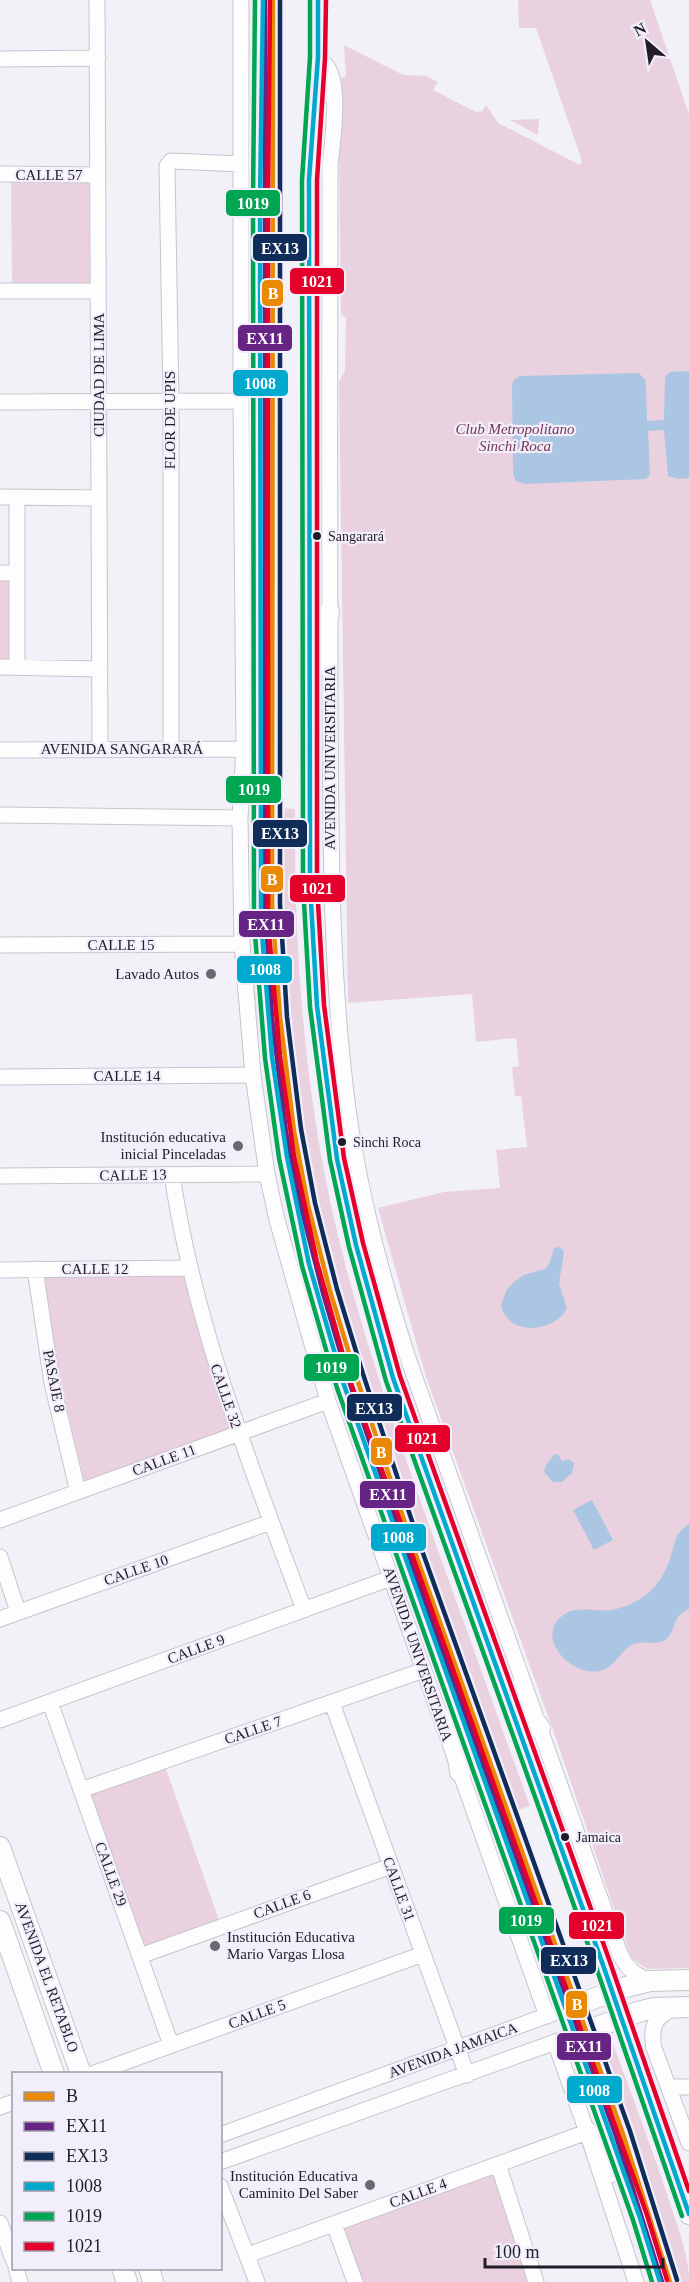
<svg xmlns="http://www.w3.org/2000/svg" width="689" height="2282" font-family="Georgia,serif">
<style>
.green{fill:#ead1df}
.water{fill:#abc6e2}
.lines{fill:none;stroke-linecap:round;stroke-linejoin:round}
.minor-casing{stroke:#c7c4ce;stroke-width:17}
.major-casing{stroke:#c7c4ce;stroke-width:22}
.minor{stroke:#fdfdfe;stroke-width:15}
.major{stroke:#fdfdfe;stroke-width:20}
.bus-1-casing{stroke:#f2eefb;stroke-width:9}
.bus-2-casing{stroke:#f2eefb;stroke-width:9}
.bus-3-casing{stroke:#f2eefb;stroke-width:9}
.bus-4-casing{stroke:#f2eefb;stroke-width:9}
.bus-5-casing{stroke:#f2eefb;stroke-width:9}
.bus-6-casing{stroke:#f2eefb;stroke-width:9}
.bus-1{stroke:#e98904;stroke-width:4.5}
.bus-2{stroke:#662485;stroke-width:4.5}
.bus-3{stroke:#102c58;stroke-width:4.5}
.bus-4{stroke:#00a9ce;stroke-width:4.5}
.bus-5{stroke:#00a651;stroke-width:4.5}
.bus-6{stroke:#e4002b;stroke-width:4.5}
.bus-dot{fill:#201c28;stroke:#f2eefb;stroke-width:2}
.poi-dot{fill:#6a6771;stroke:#f2eefb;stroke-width:2}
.labels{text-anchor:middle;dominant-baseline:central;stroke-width:4.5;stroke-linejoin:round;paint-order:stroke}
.bus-label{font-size:14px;fill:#201c28;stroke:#f2eefb;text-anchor:start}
.street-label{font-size:15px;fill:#201c28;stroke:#f2eefb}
.park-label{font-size:15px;font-style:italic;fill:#773656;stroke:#f2eefb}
.poi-label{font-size:15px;fill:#201c28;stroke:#f2eefb;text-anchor:end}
.line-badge{stroke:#f2eefb;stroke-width:2}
.badge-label{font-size:16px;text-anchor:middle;font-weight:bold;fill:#fff}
</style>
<rect width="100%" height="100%" fill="#f3f1f8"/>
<path class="green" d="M518,0H650L689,114V1968L647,1969L631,1958L553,1730L426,1377L378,1208L444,1192L500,1188L496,1150L527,1147L521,1096H515L512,1067L519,1066L516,1038L476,1042L472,994L348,1003L339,382L345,370L346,318L341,314L338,80L346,76L344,45L403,75L426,76L438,82L433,90L476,112L482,111L486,105L498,123L580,165L582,161L536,28H519Z
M539,119L538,135L510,120Z
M89,181L90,284L12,285L11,182Z
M0,579L13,580L11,660H0Z
M277,808L295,809C294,950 304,1093 337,1231C362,1337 399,1440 435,1542C467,1630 498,1718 530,1806L512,1812C481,1724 450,1635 418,1547C382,1447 347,1347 321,1243C286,1101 276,954 277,808Z
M186,1276L206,1353L231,1430L84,1481L60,1379L43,1277Z
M165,1766L219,1920L142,1947L88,1793Z
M613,2044C633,2098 653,2151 671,2206C679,2231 689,2256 689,2282H675L634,2152L597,2049Z
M495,2173L531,2282H363L344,2227Z"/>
<path class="water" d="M689,371V478L678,479L668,476L664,430L648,431L650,475L646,479L525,484L516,481L513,473L512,386L513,381L519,376L639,373L646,381L647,421L664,420L665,377L670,372Z
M559,1247L564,1251L559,1284L567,1308C555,1333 507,1337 501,1305L507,1289L514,1282L524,1275L545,1269L550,1262L554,1248Z
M555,1454L559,1455L562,1461L569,1459L574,1463L572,1473L562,1482H553L544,1472L546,1465Z
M592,1500L613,1540L594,1550L573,1510Z
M689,1524V1609C670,1616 678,1631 665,1640C655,1646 644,1640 634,1644C621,1649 617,1665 603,1670C573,1680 534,1638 562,1616C576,1605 595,1612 611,1610C623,1608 635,1603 644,1596C657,1587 665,1573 670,1559C675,1544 674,1533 689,1524Z"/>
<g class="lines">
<defs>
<path id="minor" d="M97,0L100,750
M241,0V401L244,749L240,818L242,944L253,1075L267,1174L277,1220L328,1401L547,2016
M318,57C321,60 325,64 328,68C340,87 333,141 330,164C330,344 329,523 330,703C331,831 330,957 345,1084C355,1178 380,1272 409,1361L620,1954C627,1969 635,1975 650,1981
M0,59L98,58
M0,174L98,175
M0,291H98
M0,402L241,401
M0,497L99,498
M0,573H17
M0,667L100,669
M17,667V497
M0,750L244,749
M171,750V402L167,166L171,161L241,164
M0,815L240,818
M0,945L242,944
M0,1077L253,1075
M172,1175C195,1328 251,1466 304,1610
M0,1176L267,1174
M35,1269L52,1383L78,1492
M0,1270L189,1268
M0,1520L328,1401
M0,1557L18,1612
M0,1619L271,1522
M50,1702L171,2045
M332,1703L467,2075
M0,1720L391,1578
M81,1790L424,1670
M140,1956L391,1866
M674,2008C655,2017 650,2026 654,2048L689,2143
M555,2042L587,2132L636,2282
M92,2074L423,1954
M669,2087H689
M0,2107L14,2102
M220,2135L554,2013
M220,2162L575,2035
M498,2164L536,2282
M220,2186L257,2282
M0,2223L14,2262
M334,2224L355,2282
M248,2255L587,2132
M16,2268L20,2282"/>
<path id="major" d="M263,0L260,199L261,922C266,1012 275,1102 293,1190C305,1256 325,1321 344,1385L640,2218L660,2282
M318,0V57L309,180L310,885L317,1006L337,1159L356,1245L393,1378L603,1965L689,2214
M319,665L329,612
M509,1688L540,1728
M453,1718L460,1772
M0,1847L81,2074
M0,1921L54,2074
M565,2009L626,1987L650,1981L689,1980
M575,2035L638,2012L654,2008L689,2007
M587,2132L600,2147L612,2172
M122,2268L127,2282
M149,2268L153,2282"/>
</defs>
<use href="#minor" class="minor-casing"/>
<use href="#major" class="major-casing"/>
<use href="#minor" class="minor"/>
<use href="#major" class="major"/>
<defs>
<path id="bus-1" d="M273,0L272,904L280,1017L294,1131L308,1205L330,1291L356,1376L412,1544L623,2134L670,2282"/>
<path id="bus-2" d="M265,0V904L272,1018L286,1132L301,1207L323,1293L348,1378L405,1546L616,2136L662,2282"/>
<path id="bus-3" d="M280,0V904L287,1017L301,1129L315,1203L337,1289L363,1374L419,1542L630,2131L677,2280"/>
<path id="bus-4" d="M263,0L260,199L261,922L272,1057L287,1157L309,1264L344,1385L640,2218L660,2282
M318,0V57L309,180L310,885L317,1006L337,1159L356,1245L393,1378L603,1965L689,2214"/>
<path id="bus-5" d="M255,0L253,199L254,922L265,1058L279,1158L302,1266L337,1388L633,2220L652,2282
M310,0V57L302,180L303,885L310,1007L330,1160L349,1247L386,1381L596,1967L682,2216"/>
<path id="bus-6" d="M270,0L268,199V922L280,1056L294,1156L317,1262L351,1383L647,2215L667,2280
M326,0L325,58L317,180V885L324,1005L344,1158L363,1243L400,1376L610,1962L689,2191"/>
</defs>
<use href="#bus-1" class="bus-1-casing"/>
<use href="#bus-2" class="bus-2-casing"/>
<use href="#bus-3" class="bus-3-casing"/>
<use href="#bus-4" class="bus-4-casing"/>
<use href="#bus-5" class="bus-5-casing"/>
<use href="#bus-6" class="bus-6-casing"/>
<use href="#bus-1" class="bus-1"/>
<use href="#bus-2" class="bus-2"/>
<use href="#bus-3" class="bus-3"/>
<use href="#bus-4" class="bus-4"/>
<use href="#bus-5" class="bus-5"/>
<use href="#bus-6" class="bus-6"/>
</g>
<g class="bus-dot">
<circle cx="317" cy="536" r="5"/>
<circle cx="342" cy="1142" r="5"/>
<circle cx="565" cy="1837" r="5"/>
</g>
<g class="poi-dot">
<circle cx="211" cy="974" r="6"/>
<circle cx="238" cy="1146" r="6"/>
<circle cx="215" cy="1946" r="6"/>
<circle cx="370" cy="2185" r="6"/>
</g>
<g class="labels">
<g class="bus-label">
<text x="328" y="536">Sangarará</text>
<text x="353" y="1142">Sinchi Roca</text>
<text x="576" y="1837">Jamaica</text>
</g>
<g class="street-label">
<text x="49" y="175">CALLE 57</text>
<text transform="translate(99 375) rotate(-90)">CIUDAD DE LIMA</text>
<text transform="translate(170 420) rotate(-90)">FLOR DE UPIS</text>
<text x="122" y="749">AVENIDA SANGARARÁ</text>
<text transform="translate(330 758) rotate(-90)">AVENIDA UNIVERSITARIA</text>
<text x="121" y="945">CALLE 15</text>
<text x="127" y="1076">CALLE 14</text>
<text transform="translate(133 1175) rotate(-1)">CALLE 13</text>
<text x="95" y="1269">CALLE 12</text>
<text transform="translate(54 1381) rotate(79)">PASAJE 8</text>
<text transform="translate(226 1396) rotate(71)">CALLE 32</text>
<text transform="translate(164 1460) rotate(-20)">CALLE 11</text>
<text transform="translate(136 1570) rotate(-19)">CALLE 10</text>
<text transform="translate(196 1649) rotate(-20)">CALLE 9</text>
<text transform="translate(418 1654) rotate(71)">AVENIDA UNIVERSITARIA</text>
<text transform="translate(253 1730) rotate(-19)">CALLE 7</text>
<text transform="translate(111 1874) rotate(70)">CALLE 29</text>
<text transform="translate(399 1889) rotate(70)">CALLE 31</text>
<text transform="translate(282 1904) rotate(-20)">CALLE 6</text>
<text transform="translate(47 1977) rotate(70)">AVENIDA EL RETABLO</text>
<text transform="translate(257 2014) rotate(-20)">CALLE 5</text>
<text transform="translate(453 2050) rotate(-20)">AVENIDA JAMAICA</text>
<text transform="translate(418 2193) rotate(-20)">CALLE 4</text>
</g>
<g class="park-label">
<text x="515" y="429">Club Metropolitano<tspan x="515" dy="17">Sinchi Roca</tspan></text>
</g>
<g class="poi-label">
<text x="199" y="974">Lavado Autos</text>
<text x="226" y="1137">Institución educativa<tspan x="226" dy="17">inicial Pinceladas</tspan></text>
<text x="227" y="1937" text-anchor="start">Institución Educativa<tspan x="227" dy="17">Mario Vargas Llosa</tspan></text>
<text x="358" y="2176">Institución Educativa<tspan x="358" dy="17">Caminito Del Saber</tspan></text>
</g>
</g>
<g class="line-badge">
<rect x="225" y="189" width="56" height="28" rx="6" fill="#00a651"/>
<rect x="252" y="233" width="56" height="29" rx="6" fill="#102c58"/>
<rect x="289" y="267" width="56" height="28" rx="6" fill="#e4002b"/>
<rect x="261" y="279" width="23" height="28" rx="6" fill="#e98904"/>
<rect x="237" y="324" width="56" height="28" rx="6" fill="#662485"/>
<rect x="232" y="369" width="57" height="28" rx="6" fill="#00a9ce"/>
<rect x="225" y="775" width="57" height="29" rx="6" fill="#00a651"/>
<rect x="252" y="819" width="56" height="29" rx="6" fill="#102c58"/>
<rect x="260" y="865" width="24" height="28" rx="6" fill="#e98904"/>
<rect x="289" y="874" width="57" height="29" rx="6" fill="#e4002b"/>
<rect x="238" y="910" width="57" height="28" rx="6" fill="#662485"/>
<rect x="236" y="955" width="57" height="29" rx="6" fill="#00a9ce"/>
<rect x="303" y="1353" width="57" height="29" rx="6" fill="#00a651"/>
<rect x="346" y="1393" width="57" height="29" rx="6" fill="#102c58"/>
<rect x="394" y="1424" width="57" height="29" rx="6" fill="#e4002b"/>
<rect x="370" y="1437" width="23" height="29" rx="6" fill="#e98904"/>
<rect x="359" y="1480" width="57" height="29" rx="6" fill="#662485"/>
<rect x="370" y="1523" width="57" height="29" rx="6" fill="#00a9ce"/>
<rect x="498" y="1906" width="57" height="29" rx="6" fill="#00a651"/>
<rect x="568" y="1911" width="57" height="29" rx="6" fill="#e4002b"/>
<rect x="540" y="1946" width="57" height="29" rx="6" fill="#102c58"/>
<rect x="565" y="1990" width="23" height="29" rx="6" fill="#e98904"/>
<rect x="556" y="2032" width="56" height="29" rx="6" fill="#662485"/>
<rect x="566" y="2075" width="57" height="29" rx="6" fill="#00a9ce"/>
</g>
<g class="badge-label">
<text x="253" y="209">1019</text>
<text x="280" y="254">EX13</text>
<text x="317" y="287">1021</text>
<text x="273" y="299">B</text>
<text x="265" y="344">EX11</text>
<text x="260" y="389">1008</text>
<text x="254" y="795">1019</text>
<text x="280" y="839">EX13</text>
<text x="272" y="885">B</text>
<text x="317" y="894">1021</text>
<text x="266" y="930">EX11</text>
<text x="265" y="975">1008</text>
<text x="331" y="1373">1019</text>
<text x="374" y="1414">EX13</text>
<text x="422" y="1444">1021</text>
<text x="381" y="1458">B</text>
<text x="388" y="1500">EX11</text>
<text x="398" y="1543">1008</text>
<text x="526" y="1926">1019</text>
<text x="597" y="1931">1021</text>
<text x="569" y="1966">EX13</text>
<text x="577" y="2010">B</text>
<text x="584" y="2052">EX11</text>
<text x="594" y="2096">1008</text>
</g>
<rect x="12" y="2072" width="210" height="198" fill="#f2eefb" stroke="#9e9aa7" stroke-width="1.5"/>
<rect x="24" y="2092" width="30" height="9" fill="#e98904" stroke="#9e9aa7" stroke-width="1.5"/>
<text x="66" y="2102" font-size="18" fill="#201c28">B</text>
<rect x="24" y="2122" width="30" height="9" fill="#662485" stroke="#9e9aa7" stroke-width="1.5"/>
<text x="66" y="2132" font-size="18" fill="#201c28">EX11</text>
<rect x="24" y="2152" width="30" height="9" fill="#102c58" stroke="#9e9aa7" stroke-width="1.5"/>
<text x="66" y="2162" font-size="18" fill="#201c28">EX13</text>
<rect x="24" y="2182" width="30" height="9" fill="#00a9ce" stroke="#9e9aa7" stroke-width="1.5"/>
<text x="66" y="2192" font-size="18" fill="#201c28">1008</text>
<rect x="24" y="2212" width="30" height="9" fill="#00a651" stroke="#9e9aa7" stroke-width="1.5"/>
<text x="66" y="2222" font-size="18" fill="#201c28">1019</text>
<rect x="24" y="2242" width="30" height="9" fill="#e4002b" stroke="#9e9aa7" stroke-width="1.5"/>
<text x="66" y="2252" font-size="18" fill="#201c28">1021</text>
<g transform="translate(647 42) rotate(331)" stroke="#f2eefb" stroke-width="4.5" paint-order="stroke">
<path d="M0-4.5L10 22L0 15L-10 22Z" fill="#201c28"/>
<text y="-9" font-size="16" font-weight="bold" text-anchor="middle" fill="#201c28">N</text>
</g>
<path d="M485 2258v9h178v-9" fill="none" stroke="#201c28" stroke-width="3"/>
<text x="494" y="2258" font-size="18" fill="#201c28" stroke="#f2eefb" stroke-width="4.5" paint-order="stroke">100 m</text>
</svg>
